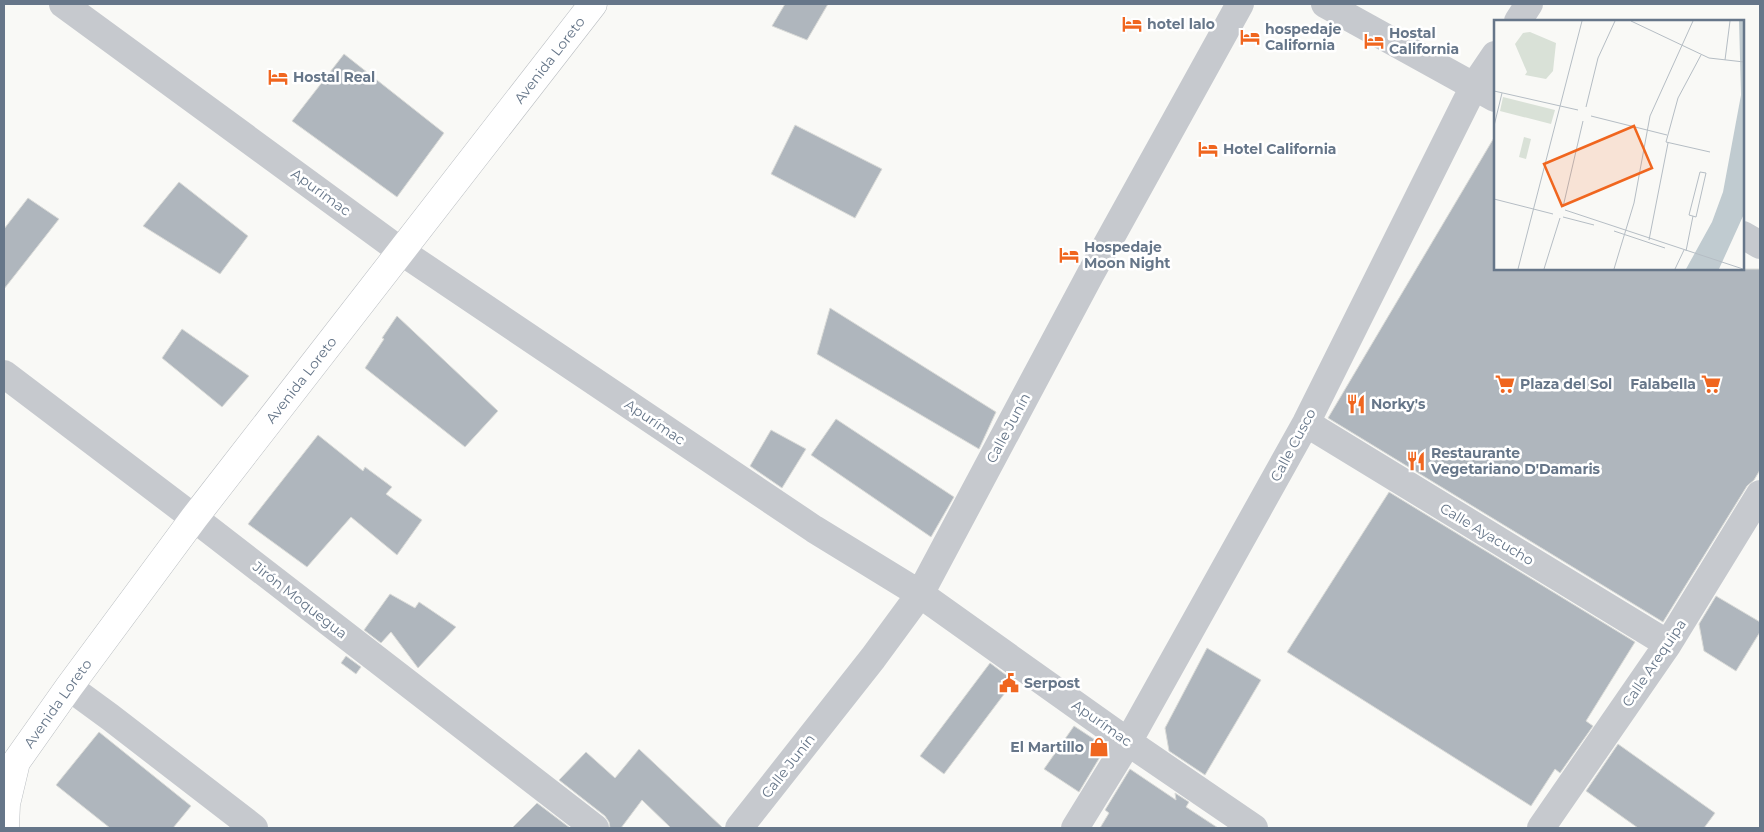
<svg xmlns="http://www.w3.org/2000/svg" width="1764" height="832" font-family="Montserrat,sans-serif">
<style>
.building{fill:#afb6bd;stroke:#dadbd8}
.lines{fill:none;stroke-linecap:round;stroke-linejoin:round}
.major-casing{stroke:#b9bdc1;stroke-width:29}
.minor{stroke:#c6c9ce;stroke-width:28}
.major{stroke:#fff;stroke-width:28}
.labels{text-anchor:middle;dominant-baseline:central;stroke-width:5;stroke-linejoin:round;paint-order:stroke}
.poi-label{font-size:14px;font-weight:bold;fill:#667689;stroke:#fff;text-anchor:start}
.street-label{font-size:14px;fill:#667689;stroke:#fff}
.inset-road{fill:none;stroke:#b5bdc4;stroke-width:1}
.view{fill:#f0661f;fill-opacity:0.15;stroke:#f0661f;stroke-width:2.5}
.inset-edge{fill:none;stroke:#667689;stroke-width:2.5}
</style>
<rect width="100%" height="100%" fill="#f9f9f6"/>
<path class="building" d="M785,4H828L807,40L772,26Z
M344,54L444,133L397,197L292,121Z
M795,125L882,169L855,218L771,174Z
M1495,136V269H1760V470L1754,480L1747,486L1663,622L1328,418Z
M179,182L248,236L220,274L143,226Z
M28,198L59,219L4,289V229Z
M830,308L996,412L979,449L817,354Z
M397,316L498,411L465,447L365,368L384,339L382,338Z
M182,329L249,376L222,407L162,358Z
M836,419L954,497L931,537L811,455Z
M771,430L806,449L782,488L750,466Z
M318,435L363,471L365,467L392,487L386,494L422,520L397,555L351,517L307,567L248,524Z
M1389,492L1635,642L1586,721L1593,726L1560,773L1555,769L1531,806L1287,652Z
M390,594L415,608L419,602L456,627L418,668L391,632L381,643L364,630Z
M1716,596L1760,622V632L1736,671L1704,651L1699,624Z
M1207,648L1261,680L1205,775L1169,751L1165,728Z
M346,656L361,667L356,674L341,663Z
M990,663L1014,681L944,774L920,756Z
M1074,726L1106,747L1079,792L1044,769Z
M99,732L191,806L173,828H110L56,785Z
M1618,744L1715,813L1704,828H1638L1586,791Z
M639,749L723,828H671L642,800L621,828H610L609,822L605,816L559,780L586,752L615,778Z
M1130,769L1176,800L1175,793L1189,802L1186,807L1218,828H1100L1109,813L1105,810Z
M537,803L570,828H512Z"/>
<g class="lines">
<defs>
<g id="major">
<path id="s1" d="M5,828L6,804L16,762L69,687L194,518L593,4"/>
</g>
</defs>
<use href="#major" class="major-casing"/>
<path class="minor" d="M63,4L402,252L814,529L920,594L1128,742L1254,828
M1325,4L1495,98
M1518,21L1529,4
M1743,235L1760,245
M4,374L194,518L595,828
M1306,423L1668,644
M69,687L110,717L254,828
M739,828L873,658L920,594L1090,275L1240,4
M1075,828L1128,742L1306,423L1474,86L1495,55
M1541,828L1668,644L1760,494"/>
<use href="#major" class="major"/>
</g>
<defs>
<symbol id="hotel-bare" viewBox="-9 -9 18 18"><path d="M-6-4.5h1.5V1H6V5H4.5V3h-9V5H-6ZM-4 0a1.8 1.8 0 1 1 3.6 0ZM.5 0V-2.5h3Q6-2.5 6 0Z" fill="#f0661f" stroke="#fff" stroke-width="2.5" paint-order="stroke"/></symbol>
<symbol id="supermarket-bare" viewBox="-9 -9 18 18"><path d="M-6-5.5h2.5l.6 2H6L4.5 2H-2.5L-4.4-4H-6ZM-1.5 3.2a1.3 1.3 0 1 0 .1 0ZM3 3.2a1.3 1.3 0 1 0 .1 0Z" fill="#f0661f" stroke="#fff" stroke-width="2.5" paint-order="stroke"/></symbol>
<symbol id="restaurant-bare" viewBox="-9 -9 18 18"><path d="M-5-6h1v4h1v-4h1v4h1v-4h1v5L-1.5 .5V6h-2V.5L-5-1ZM5-6V6H3V1.5H1.5Q1.5-4 5-6Z" fill="#f0661f" stroke="#fff" stroke-width="2.5" paint-order="stroke"/></symbol>
<symbol id="civic-bare" viewBox="-9 -9 18 18"><path d="M-.6-6.5H3V-4.5H.6V-3L4-1V1h2V6H-6V1h2V-1L-.6-3ZM-1.2 2.5V6h2.4V2.5Z" fill="#f0661f" stroke="#fff" stroke-width="2.5" paint-order="stroke"/></symbol>
<symbol id="shop-bare" viewBox="-9 -9 18 18"><path d="M-5-2.5h2.3a2.7 3.5 0 0 1 5.4 0H5L5.5 6h-11ZM-1.5-2.5h3a1.5 2.3 0 0 0-3 0Z" fill="#f0661f" stroke="#fff" stroke-width="2.5" paint-order="stroke"/></symbol>
</defs>
<g fill-rule="evenodd">
<use href="#hotel-bare" x="1118" y="10" width="28" height="28"/>
<use href="#hotel-bare" x="1236" y="23" width="28" height="28"/>
<use href="#hotel-bare" x="1360" y="27" width="28" height="28"/>
<use href="#hotel-bare" x="264" y="63" width="28" height="28"/>
<use href="#hotel-bare" x="1194" y="135" width="28" height="28"/>
<use href="#hotel-bare" x="1055" y="241" width="28" height="28"/>
<use href="#supermarket-bare" x="1491" y="370" width="28" height="28"/>
<use href="#supermarket-bare" x="1697" y="370" width="28" height="28"/>
<use href="#restaurant-bare" x="1342" y="390" width="28" height="28"/>
<use href="#restaurant-bare" x="1402" y="447" width="28" height="28"/>
<use href="#civic-bare" x="995" y="669" width="28" height="28"/>
<use href="#shop-bare" x="1085" y="733" width="28" height="28"/>
</g>
<g class="labels">
<g class="poi-label">
<text x="1147" y="24">hotel lalo</text>
<text x="1265" y="29">hospedaje<tspan x="1265" dy="16">California</tspan></text>
<text x="1389" y="33">Hostal<tspan x="1389" dy="16">California</tspan></text>
<text x="293" y="77">Hostal Real</text>
<text x="1223" y="149">Hotel California</text>
<text x="1084" y="247">Hospedaje<tspan x="1084" dy="16">Moon Night</tspan></text>
<text x="1520" y="384">Plaza del Sol</text>
<text x="1696" y="384" text-anchor="end">Falabella</text>
<text x="1371" y="404">Norky's</text>
<text x="1431" y="453">Restaurante<tspan x="1431" dy="16">Vegetariano D'Damaris</tspan></text>
<text x="1024" y="683">Serpost</text>
<text x="1084" y="747" text-anchor="end">El Martillo</text>
</g>
<g class="street-label">
<text stroke="none"><textPath href="#s1" startOffset="949">Avenida Loreto</textPath></text>
<text transform="translate(321 192) rotate(36)">Apurímac</text>
<text stroke="none"><textPath href="#s1" startOffset="544">Avenida Loreto</textPath></text>
<text transform="translate(655 422) rotate(34)">Apurímac</text>
<text transform="translate(1008 428) rotate(-62)">Calle Junín</text>
<text transform="translate(1293 445) rotate(-62)">Calle Cusco</text>
<text transform="translate(1487 534) rotate(31)">Calle Ayacucho</text>
<text transform="translate(300 600) rotate(38)">Jirón Moquegua</text>
<text transform="translate(1654 663) rotate(-56)">Calle Arequipa</text>
<text stroke="none"><textPath href="#s1" startOffset="139">Avenida Loreto</textPath></text>
<text transform="translate(1102 723) rotate(35)">Apurímac</text>
<text transform="translate(788 766) rotate(-52)">Calle Junín</text>
</g>
</g>
<g transform="translate(1494 20)">
<rect width="250" height="250" fill="#f9f9f6"/>
<path d="M36,12L62,23L59,51L52,59L31,55L33,52L21,24L29,13ZM9,77L61,90L57,104L6,91ZM30,117L37,119L32,139L25,137Z" fill="#d9e1d7"/>
<path d="M245,1H250V194L225,249H192L218,202L229,172L247,75Z" fill="#c0cbd0"/>
<path class="inset-road" d="M137,1L215,38L250,42M207,35L184,78L172,122L216,132M231,40L236,1M0,71L84,90M92,87L104,38L121,1M97,96L173,115M0,106L8,73M206,152L212,153L202,197L195,195ZM0,179L59,194M69,187L89,101M71,190L249,249M69,197L100,205M120,211L171,228M155,220L174,123M192,231L199,196M24,249L88,1M50,249L66,198M120,249L140,183L156,96L199,1M181,249L190,230"/>
<path class="view" d="M140,106L158,148L68,186L50,144Z"/>
<rect width="250" height="250" class="inset-edge"/>
</g>
<rect width="1764" height="832" fill="none" stroke="#667689" stroke-width="10"/>
</svg>
